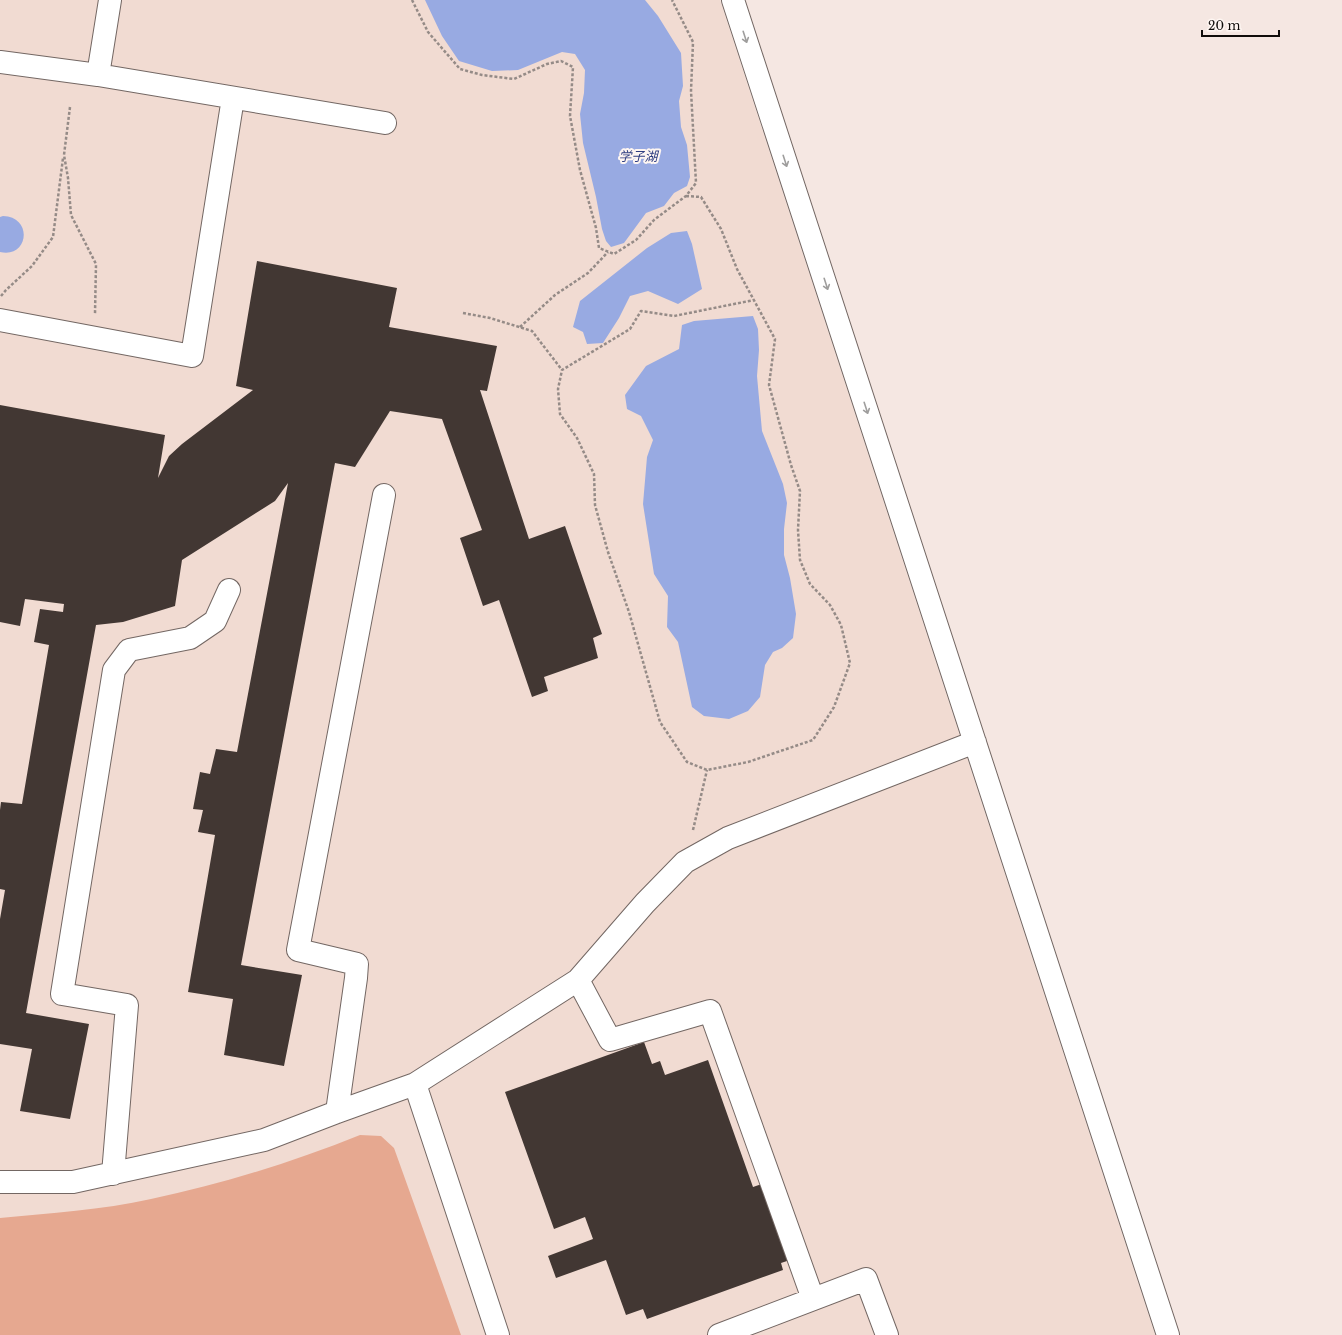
<svg xmlns="http://www.w3.org/2000/svg" width="1342" height="1335" font-family="'Libre Baskerville','Noto Sans SC',serif">
<style>
.built{fill:#f1dbd2}
.green{fill:#e6a890}
.water{fill:#98aae2}
.building{fill:#423733}
.lines{fill:none;stroke-linecap:round;stroke-linejoin:round}
.minor-casing{stroke:#736763;stroke-width:24}
.path{stroke:#958b87;stroke-width:2.5;stroke-dasharray:3 2;stroke-linecap:butt}
.minor{stroke:#fff;stroke-width:22}
.oneway{stroke:#9f9e9d}
.labels{text-anchor:middle;dominant-baseline:central;stroke-width:4;stroke-linejoin:round;paint-order:stroke}
.water-label{font-size:13px;font-style:italic;fill:#2e3d80;stroke:#fef6f2}
</style>
<rect width="100%" height="100%" fill="#f5e7e2"/>
<path class="built" d="M0,0H720L1155,1335H0Z"/>
<path class="green" d="M360,1135L381,1136L394,1148L461,1335H0V1218C50,1213 102,1210 151,1199C222,1184 293,1162 360,1135Z"/>
<path class="water" d="M425,0H645L658,16L681,53L683,86L679,101L681,127L687,145L690,177L687,186L674,193L664,206L646,213L624,243L611,247L606,241L602,229L596,197L583,143L580,114L584,93L585,70L575,54L562,52L518,70L492,71L459,61L442,36Z
M3,216C34,217 28,259 0,252V217Z
M687,231L692,244L702,289L678,304L648,291L630,296L619,318L603,343L587,344L583,332L573,327L580,301L647,248L671,233Z
M753,316L758,329L759,350L757,376L762,431L783,484L787,503L784,529V555L790,578L796,614L793,638L782,648L773,652L765,665L760,697L748,711L729,719L704,716L692,707L678,642L667,627L668,596L654,574L643,504L647,457L653,440L641,416L627,409L625,395L646,366L679,349L682,325L694,321Z"/>
<path class="building" d="M257,261L397,288L389,327L497,346L487,391L480,390L529,539L565,526L602,634L593,638L598,658L544,677L548,691L532,697L499,600L483,606L460,538L482,530L442,419L390,411L355,467L335,463L241,965L302,975L284,1066L224,1055L233,999L188,992L215,835L198,832L203,810L193,809L200,772L210,774L216,749L237,752L288,483L275,501L182,560L175,606L123,622L96,625L26,1013L89,1024L70,1119L20,1111L32,1049L0,1044V919L5,890L0,889V810L1,802L22,804L49,645L34,642L40,609L63,612L64,604L25,599L20,626L0,622V405L165,435L158,478L169,456L182,444L253,390L236,386Z
M644,1042L652,1064L660,1061L665,1075L708,1060L753,1187L765,1183L793,1259L781,1263L783,1270L647,1319L643,1309L626,1315L606,1260L556,1278L548,1256L593,1239L585,1217L554,1229L505,1092Z"/>
<g class="lines">
<defs>
<path id="minor" d="M733,0L1168,1335
M0,62L98,75L385,123
M98,75L110,0
M0,320L192,356L233,98
M578,980L610,1040L710,1011L813,1299
M415,1084L498,1335
M337,1112L356,978L357,964L298,950L384,495
M113,1174L127,1005L62,994L114,670L129,650L190,638L215,621L229,590
M0,1182H73L264,1140L337,1112L415,1084L578,980L645,903L685,862L728,838L975,742
M719,1335L866,1279L887,1335"/>
</defs>
<use href="#minor" class="minor-casing"/>
<path class="path" d="M412,0L428,32L460,69L482,75L514,79L547,64L561,61L573,67L570,116L580,170L596,228L599,248L614,254L636,240L654,220L686,196L696,183L691,91L693,42L672,0
M70,107L64,155L68,178L71,215L96,264L95,314
M686,196L701,197L721,229L737,269L775,339L769,385L791,465L800,491L798,530L800,560L810,584L830,605L841,625L850,663L834,707L813,740L748,762L707,770L687,762L660,722L629,612L608,552L595,505L594,474L577,438L560,414L558,389L562,370L630,329L641,311L674,316L754,300
M1,296L6,290L32,266L53,237L63,158
M463,313L490,318L532,331L562,370
M520,327L555,295L588,273L608,252
M693,830L707,770"/>
<use href="#minor" class="minor"/>
</g>
<defs><path id="oneway-shaft" d="M-6 0H5M1.5-3L5.5 0L1.5 3" fill="none" stroke-width="1.6" stroke-linecap="round" stroke-linejoin="round"/></defs>
<g class="oneway">
<use href="#oneway-shaft" transform="translate(745 37) rotate(72)"/>
<use href="#oneway-shaft" transform="translate(785 161) rotate(72)"/>
<use href="#oneway-shaft" transform="translate(826 284) rotate(72)"/>
<use href="#oneway-shaft" transform="translate(866 408) rotate(72)"/>
</g>
<g class="labels">
<g class="water-label">
<text x="638" y="156">学子湖</text>
</g>
</g>
<path d="M1202 30v6h77v-6" fill="none" stroke="#100c0a" stroke-width="2"/>
<text x="1208" y="30" font-size="12" fill="#100c0a" stroke="#fef6f2" stroke-width="3" paint-order="stroke">20 m</text>
</svg>
